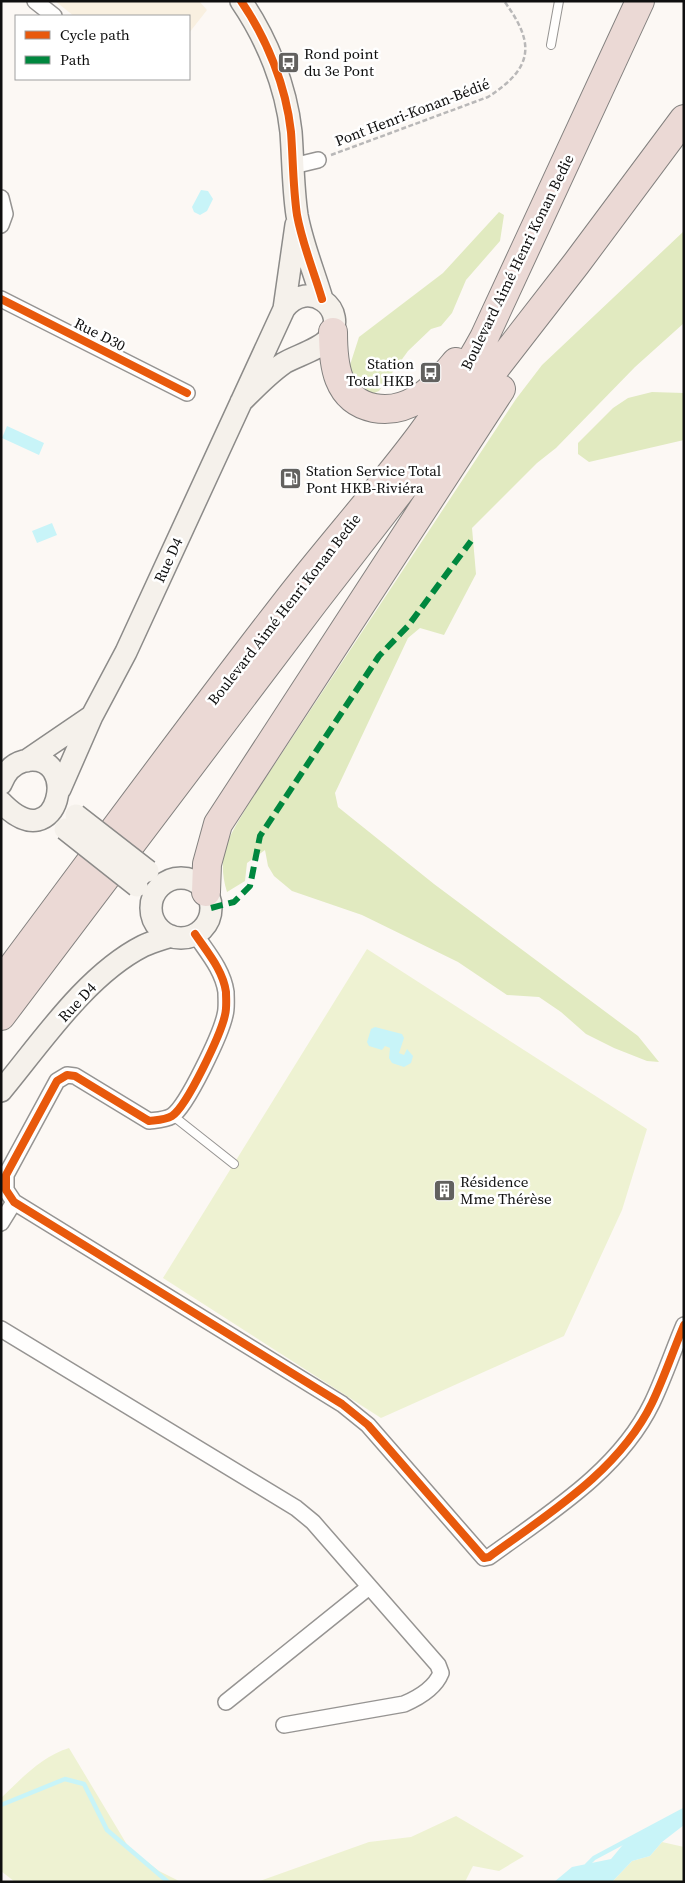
<svg xmlns="http://www.w3.org/2000/svg" width="685" height="1883" font-family="'Source Serif 4',serif">
<style>
.farmland{fill:#f9f0e0}
.green{fill:#eef2d2}
.forest{fill:#e1eac0}
.water{fill:#c8f4f8}
.lines{fill:none;stroke-linecap:round;stroke-linejoin:round}
.stream{stroke:#c8f4f8;stroke-width:4.5}
.lane-casing{stroke:#969492;stroke-width:10}
.street-casing{stroke:#969492;stroke-width:18}
.secondary-casing{stroke:#8c8b89;stroke-width:24}
.highway-casing{stroke:#83817f;stroke-width:30}
.path{stroke:#b9b8b8;stroke-width:2.5;stroke-dasharray:5 2.5;stroke-linecap:butt}
.lane{stroke:#fffefd;stroke-width:8}
.street{stroke:#fffefd;stroke-width:15}
.secondary{stroke:#f5f1eb;stroke-width:21}
.highway{stroke:#ebd9d5;stroke-width:28}
.secondary-bridge-casing{stroke:#8c8b89;stroke-width:24;stroke-linecap:butt}
.secondary-bridge{stroke:#f5f1eb;stroke-width:21}
.quiet{stroke:#00873e;stroke-width:6;stroke-dasharray:12 6;stroke-linecap:butt}
.cycleway-casing{stroke:#fff;stroke-width:11}
.cycleway{stroke:#e8590c;stroke-width:8}
.labels{text-anchor:middle;dominant-baseline:central;stroke-width:5;stroke-linejoin:round;paint-order:stroke}
.poi-label{font-size:15px;fill:#0f0f0f;stroke:#fff;text-anchor:start}
.street-label{font-size:15px;fill:#0f0f0f;stroke:#fff}
</style>
<rect width="100%" height="100%" fill="#fcf8f4"/>
<path class="farmland" d="M55,1H199L207,10L189,33V16H74Z"/>
<path class="green" d="M367,949L647,1129L622,1210L564,1336L381,1418L163,1278Z
M69,1748L129,1848L159,1871L181,1882H15L1,1871V1798C22,1778 41,1757 69,1748Z
M456,1816L524,1856L499,1871L473,1866L465,1882H257L369,1842L411,1837Z
M662,1842L684,1847V1882H612L632,1861L650,1856Z"/>
<path class="forest" d="M499,212L504,215L500,241L466,280L452,313L441,326L431,329L408,351L379,391L369,395L352,379L350,365L359,337L443,273Z
M684,231V323L635,367L556,448L537,463L472,528L476,574L444,635L420,628L408,638L335,793L338,807L434,884L638,1036L659,1062L647,1061L614,1048L586,1034L561,1012L539,997L507,995L458,962L362,915L292,891L274,876L268,866L265,850L247,863L245,881L227,892C215,853 231,835 249,803L516,399L542,365Z
M652,392L684,393V440L589,462L578,454V443L613,408L628,398Z"/>
<path class="water" d="M201,190L208,191L213,199L207,211L200,215L194,212L192,207Z
M7,426L44,443L39,455L2,438Z
M52,523L57,535L37,543L32,531Z
M375,1027L402,1034L404,1038L399,1053L404,1055L407,1049L413,1056L411,1063L404,1067L392,1063L389,1058L390,1048L385,1046L382,1050L369,1046L367,1042L371,1029Z
M684,1809V1825L662,1842L650,1856L632,1861L612,1882H554L572,1867L611,1859L626,1841Z"/>
<g class="lines">
<path class="stream" d="M1,1805L65,1779L84,1784L107,1830L168,1882
M587,1865L594,1858L684,1810"/>
<defs>
<path id="lane" d="M551,45L559,1
M172,1115L234,1164"/>
<path id="street" d="M35,1L54,16
M293,166L318,160
M1,198L5,214L1,225
M1,299L187,393
M195,934C207,952 223,970 226,992C226,999 227,1008 225,1015C221,1034 187,1106 172,1116C165,1120 157,1120 149,1121L75,1076L67,1075L57,1081L6,1175V1190L14,1202L342,1404L368,1425L484,1558L489,1557C548,1514 619,1471 652,1403C664,1378 673,1351 684,1325
M1,1223L14,1202
M1,1329L296,1508L313,1522L438,1665L441,1673C435,1688 418,1698 404,1704L284,1725
M226,1702L369,1587"/>
<path id="secondary" d="M241,1C267,39 286,86 291,132C293,159 293,188 297,215C302,243 314,272 322,299
M284,309L296,225
M26,761L92,716
M1,784C5,773 12,764 24,761C82,748 60,864 1,802
M60,789L92,716L126,652L284,309C308,277 351,310 328,339C320,349 296,356 284,363C268,374 255,388 241,402
M151 908a30 30 0 1 1 60 0a30 30 0 1 1-60 0Z
M1,1091C41,1043 86,975 143,946C151,942 162,939 171,936"/>
<path id="highway" d="M333,332C333,364 336,400 374,408C389,411 405,407 418,399C433,390 445,375 456,362
M206,892L207,864L218,824L501,389
M1,982C96,855 190,726 288,600C355,514 432,434 484,338L640,1
M1,1016L314,602L576,264L684,119"/>
</defs>
<use href="#lane" class="lane-casing"/>
<use href="#street" class="street-casing"/>
<use href="#secondary" class="secondary-casing"/>
<use href="#highway" class="highway-casing"/>
<path class="path" d="M331,155L488,97C533,68 536,44 504,1"/>
<use href="#lane" class="lane"/>
<use href="#street" class="street"/>
<use href="#secondary" class="secondary"/>
<use href="#highway" class="highway"/>
<defs>
<path id="secondary-bridge" d="M76,815L148,871
M65,829L137,886"/>
</defs>
<use href="#secondary-bridge" class="secondary-bridge-casing"/>
<use href="#secondary-bridge" class="secondary-bridge"/>
<path class="quiet" d="M211,908L234,902L250,886L260,836L379,656L408,626L471,541"/>
<defs>
<path id="cycleway" d="M241,1C267,39 286,86 291,132C293,159 293,188 297,215C302,243 314,272 322,299
M1,299L187,393
M195,934C207,952 223,970 226,992C226,999 227,1008 225,1015C221,1034 187,1106 172,1116C165,1120 157,1120 149,1121L75,1076L67,1075L57,1081L6,1175V1190L14,1202L342,1404L368,1425L484,1558L489,1557C548,1514 619,1471 652,1403C664,1378 673,1351 684,1325"/>
</defs>
<use href="#cycleway" class="cycleway-casing"/>
<use href="#cycleway" class="cycleway"/>
</g>
<defs>
<symbol id="bus-square" viewBox="-11 -11 22 22"><rect x="-9" y="-9" width="18" height="18" rx="4" fill="#62615f" stroke="#fff"/><path d="M-5-6H5V4H4V6H2V4H-2V6H-4V4H-5ZM-3.5-4V0h7V-4ZM-3.5 1.2v1.5H-2V1.2ZM2 1.2v1.5H3.5V1.2Z" fill="#fff"/></symbol>
<symbol id="fuel-square" viewBox="-11 -11 22 22"><rect x="-9" y="-9" width="18" height="18" rx="4" fill="#62615f" stroke="#fff"/><path d="M-5.5-6h7V0h2V4h1.3V-2.5L3-4.5l.8-.8L6-3V5H2.5V1h-1V6h-7ZM-4.2-4.7v3.2H.2V-4.7Z" fill="#fff"/></symbol>
<symbol id="building-square" viewBox="-11 -11 22 22"><rect x="-9" y="-9" width="18" height="18" rx="4" fill="#62615f" stroke="#fff"/><path d="M-4-6H4V6H1V3H-1V6H-4ZM-2.5-4.3h1.7v1.8h-1.7ZM.8-4.3h1.7v1.8H.8ZM-2.5-1h1.7V.8h-1.7ZM.8-1h1.7V.8H.8Z" fill="#fff"/></symbol>
</defs>
<g fill-rule="evenodd">
<use href="#bus-square" x="276" y="50" width="25" height="25"/>
<use href="#bus-square" x="418" y="360" width="25" height="25"/>
<use href="#fuel-square" x="278" y="466" width="25" height="25"/>
<use href="#building-square" x="432" y="1178" width="25" height="25"/>
</g>
<g class="labels">
<g class="poi-label">
<text x="304" y="53">Rond point<tspan x="304" dy="17">du 3e Pont</tspan></text>
<text x="414" y="363" text-anchor="end">Station<tspan x="414" dy="17">Total HKB</tspan></text>
<text x="306" y="470">Station Service Total<tspan x="306" dy="17">Pont HKB-Riviéra</tspan></text>
<text x="460" y="1181">Résidence<tspan x="460" dy="17">Mme Thérèse</tspan></text>
</g>
<g class="street-label">
<text transform="translate(412 112) rotate(-21)">Pont Henri-Konan-Bédié</text>
<text transform="translate(517 262) rotate(-64)">Boulevard Aimé Henri Konan Bedie</text>
<text transform="translate(100 334) rotate(27)">Rue D30</text>
<text transform="translate(168 560) rotate(-65)">Rue D4</text>
<text transform="translate(284 609) rotate(-52)">Boulevard Aimé Henri Konan Bedie</text>
<text transform="translate(77 1002) rotate(-47)">Rue D4</text>
</g>
</g>
<rect width="685" height="1883" fill="none" stroke="#0f0f0f" stroke-width="5"/>
<rect x="15" y="15" width="175" height="65" fill="#ffffff" stroke="#9f9f9f"/>
<rect x="25" y="31" width="25" height="8" fill="#e8590c" stroke="#9f9f9f"/>
<text x="60" y="40" font-size="15" fill="#0f0f0f">Cycle path</text>
<rect x="25" y="56" width="25" height="8" fill="#00873e" stroke="#9f9f9f"/>
<text x="60" y="65" font-size="15" fill="#0f0f0f">Path</text>
</svg>
